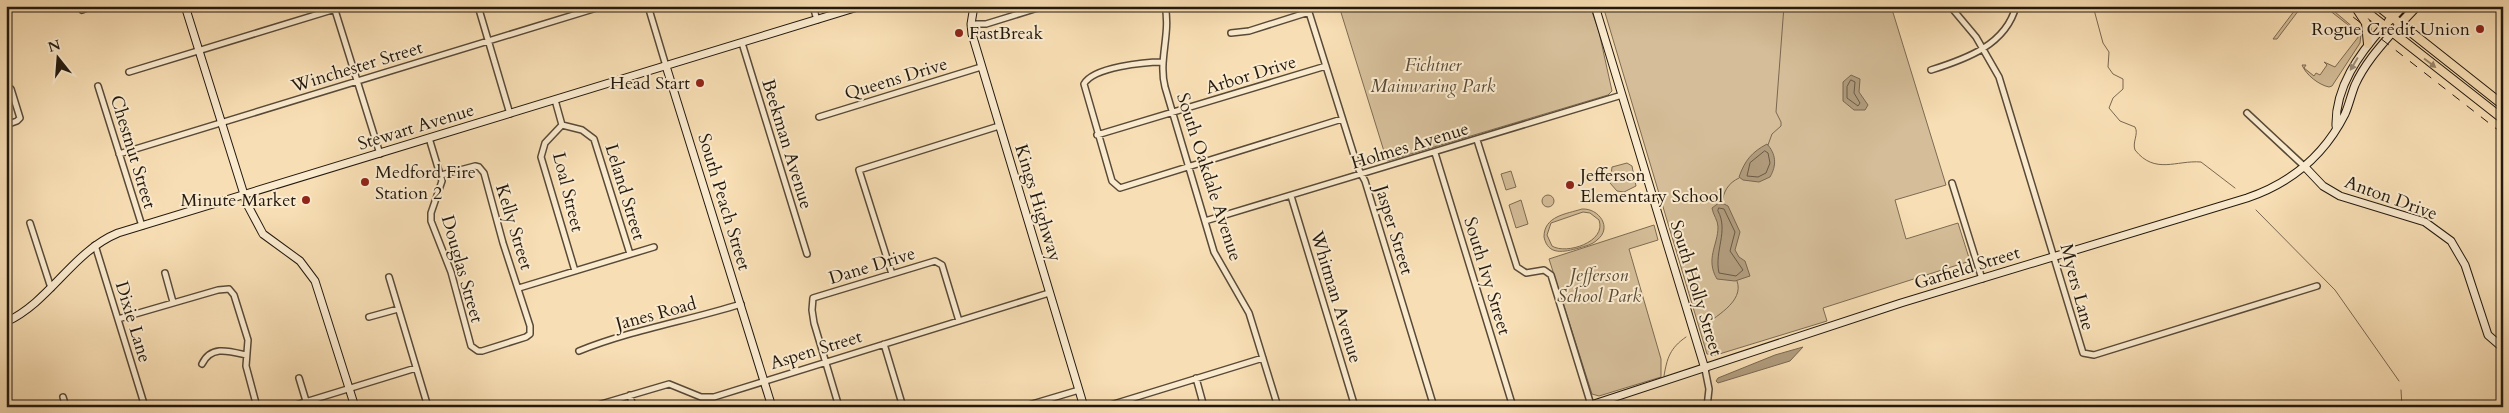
<svg xmlns="http://www.w3.org/2000/svg" width="2509" height="413" font-family="Cardo,serif">
<style>
.green{fill:#d4bd98;stroke:#7c6b53;fill-rule:evenodd}
.water{fill:#b09b7c;stroke:#786750}
.lines{fill:none;stroke-linecap:round;stroke-linejoin:round}
.shore{stroke:#6a5a45;stroke-width:1}
.stream{stroke:#786750;stroke-width:1}
.street-casing{stroke:#584a38;stroke-width:8}
.secondary-casing{stroke:#23190e;stroke-width:9}
.primary-casing{stroke:#23190e;stroke-width:10}
.street{stroke:#faeace;stroke-width:5}
.secondary{stroke:#faeace;stroke-width:7}
.primary{stroke:#f8deb4;stroke-width:8}
.rail{stroke:#23190e;stroke-width:1;stroke-dasharray:9 9;stroke-linecap:butt}
.oneway{fill:#988569}
.oneway2{fill:#998c78}
.poi-dot{fill:#8f2418;stroke:#faeace;stroke-width:2}
.labels{text-anchor:middle;dominant-baseline:central;stroke-width:4;stroke-linejoin:round;paint-order:stroke}
.poi-label{font-size:18px;fill:#23190e;stroke:#faeace;text-anchor:end}
.park-label{font-size:18px;font-style:italic;fill:#584a37;stroke:#faeace}
.street-label{font-size:18px;fill:#23190e;stroke:#faeace}
</style>
<rect width="100%" height="100%" fill="#f8deb4"/>
<filter id="stains"><feTurbulence type="fractalNoise" baseFrequency=".004" numOctaves="4"/><feColorMatrix values="0 0 0 0 .2 0 0 0 0 .09 0 0 0 0 .02 0 0 0 .5 -.17"/></filter>
<radialGradient id="worn" r=".72"><stop offset=".6" stop-color="#630" stop-opacity="0"/><stop offset="1" stop-color="#630" stop-opacity=".3"/></radialGradient>
<path class="green" d="M1339,6H1590L1599,32L1612,91L1608,95L1387,161Z
M1603,6H1891L1946,185L1895,200L1906,239L1958,223L1970,261L1823,308L1827,321L1716,355L1707,354Z
M2298,6H2302L2277,39H2273Z
M2324,6H2328L2361,34L2360,43L2332,86L2329,87C2319,85 2306,75 2302,65H2306L2304,68L2314,76L2316,73L2320,75L2327,65L2324,62L2335,67L2359,36L2357,32Z
M1627,163L1632,166L1636,186L1624,192L1617,191L1610,183L1612,167Z
M1511,171L1516,187L1506,190L1501,174Z
M1542 201a6 6 0 1 1 12 0a6 6 0 1 1-12 0Z
M1521,200L1528,224L1516,228L1509,205Z
M1582,209C1599,208 1613,228 1597,240C1592,245 1585,246 1579,248C1564,252 1548,256 1544,237C1544,216 1566,214 1582,209ZM1583,212L1590,213L1599,220C1607,242 1566,255 1552,246L1547,235L1551,223Z
M1654,225L1658,240L1629,249L1661,359V377L1599,396L1592,394L1549,259Z"/>
<path class="water" d="M1851,75L1860,79L1859,92L1868,105L1865,110H1854L1843,101V82Z
M1767,144C1776,154 1777,165 1770,177L1759,182L1743,180L1739,177C1745,160 1752,152 1767,144Z
M1720,202L1728,206L1740,232L1735,250L1739,257L1745,261L1750,276L1735,281L1717,279C1705,259 1718,245 1718,227C1718,220 1713,215 1712,208Z
M1803,347L1790,361L1718,383L1716,381L1718,378L1775,355Z"/>
<g class="lines">
<path class="shore" d="M1851,80L1855,82L1854,93L1860,103L1858,106L1847,98V87Z
M1765,151L1768,153L1770,163L1766,173L1758,177L1747,176L1750,163Z
M1719,208L1724,209L1735,232L1730,251L1743,270L1736,276L1719,273C1714,251 1729,231 1718,211Z"/>
<path class="stream" d="M2093,6L2103,43L2109,52L2108,67L2113,74L2123,79V89L2113,98L2109,108L2120,121L2135,127C2139,134 2132,142 2135,150C2155,175 2176,160 2201,162L2235,188
M1768,145L1772,134L1781,126V122L1776,112L1784,6
M1722,204C1723,192 1728,183 1739,178
M2256,210L2335,290L2399,381
M1701,328C1714,317 1745,302 1737,281
M1664,376C1667,358 1670,348 1686,337
M2401,390L2402,407"/>
<defs>
<path id="street" d="M478,6L510,114
M648,6L666,66
M813,6L817,20
M1165,6C1171,34 1158,60 1165,87L1214,252L1249,313L1278,407
M1307,6L1358,168L1365,181L1434,407
M1950,6L1976,37L1999,77L2083,353L2094,355L2317,286
M334,7L380,154
M82,10L92,6
M971,24H986L1044,6
M1231,33L1249,31L1309,12
M742,43L807,254
M1163,62C1145,62 1093,67 1084,84L1112,181L1120,188L1342,119
M1931,70C1966,59 2006,45 2016,6
M129,72L345,6
M98,86L142,226
M555,100L562,125
M2247,113L2305,167
M819,117L981,67
M6,125L17,121L20,118L11,89
M562,125L545,143L541,157L575,271
M562,125L582,130L594,139L630,254
M1097,135L1326,66
M429,138L442,181L431,213V221L451,272L471,346L478,351H482L526,337L530,334V326L503,243L484,173L479,167L475,166L441,175
M1477,140L1517,267L1526,273L1544,270L1551,275L1591,405
M1435,153L1513,407
M119,154L603,6
M1952,183L1982,279
M1291,196L1355,407
M1205,221L1622,95
M30,223L51,288
M95,245L145,407
M165,273L173,302
M892,274L859,170L999,126
M389,277L428,407
M519,288L654,247
M369,317L398,309
M118,319L218,290L229,289L234,295L248,340L246,366L257,407
M884,344L903,407
M579,351C631,330 687,321 741,304
M202,364C211,345 229,351 246,355
M1705,369L1709,389L1707,407
M299,378L306,401
M1196,378L1204,407
M630,395L633,407
M63,397L66,407
M289,407L416,368
M591,407L669,384L701,397H714L1049,293
M839,407L814,323L812,310L813,298L935,261L942,265L959,321
M1022,407L1079,390
M1104,407L1263,358"/>
<path id="secondary" d="M185,6L247,204L263,234L300,261L315,281L355,407
M974,6L971,24L972,34L1084,407
M1595,6L1705,369
M666,66L772,407
M2336,126C2335,87 2359,54 2384,26
M2305,167L2323,186L2340,196L2425,222L2451,241L2465,265L2488,335L2503,348
M6,322C51,301 72,252 118,233L861,6
M1585,407L1901,303L2247,198C2291,183 2324,156 2345,114C2349,105 2351,95 2355,85C2364,65 2378,49 2392,33"/>
<path id="primary" d="M2355,6L2366,23L2368,44
M2359,6L2503,119
M2378,6L2503,105
M2389,21L2403,6
M2398,26L2417,6"/>
</defs>
<use href="#street" class="street-casing"/>
<use href="#secondary" class="secondary-casing"/>
<use href="#primary" class="primary-casing"/>
<use href="#street" class="street"/>
<use href="#secondary" class="secondary"/>
<use href="#primary" class="primary"/>
<path class="rail" d="M2339,6L2503,134"/>
</g>
<defs><path id="oneway-solid" d="M-6-.8H1V-3.2L6.5 0L1 3.2V.8H-6Z" transform="scale(1.25)"/></defs>
<use class="oneway" href="#oneway-solid" transform="translate(2430 63) rotate(37)"/>
<use class="oneway2" href="#oneway-solid" transform="translate(2354 64) rotate(121)"/>
<g class="poi-dot">
<circle cx="2480" cy="29" r="5"/>
<circle cx="959" cy="33" r="5"/>
<circle cx="700" cy="83" r="5"/>
<circle cx="365" cy="182" r="5"/>
<circle cx="1570" cy="185" r="5"/>
<circle cx="306" cy="200" r="5"/>
</g>
<g class="labels">
<g class="poi-label">
<text x="2470" y="29">Rogue Credit Union</text>
<text x="969" y="33" text-anchor="start">FastBreak</text>
<text x="690" y="83">Head Start</text>
<text x="375" y="172" text-anchor="start">Medford Fire<tspan x="375" dy="21">Station 2</tspan></text>
<text x="1580" y="175" text-anchor="start">Jefferson<tspan x="1580" dy="21">Elementary School</tspan></text>
<text x="296" y="200">Minute Market</text>
</g>
<g class="park-label">
<text x="1433" y="65">Fichtner<tspan x="1433" dy="21">Mainwaring Park</tspan></text>
<text x="1599" y="275">Jefferson<tspan x="1599" dy="21">School Park</tspan></text>
</g>
<g class="street-label">
<text transform="translate(357 67) rotate(-17)">Winchester Street</text>
<text transform="translate(1251 75) rotate(-17)">Arbor Drive</text>
<text transform="translate(896 79) rotate(-17)">Queens Drive</text>
<text transform="translate(416 127) rotate(-17)">Stewart Avenue</text>
<text transform="translate(787 144) rotate(73)">Beekman Avenue</text>
<text transform="translate(1410 146) rotate(-17)">Holmes Avenue</text>
<text transform="translate(133 152) rotate(73)">Chestnut Street</text>
<text transform="translate(1209 177) rotate(72)">South Oakdale Avenue</text>
<text transform="translate(568 192) rotate(76)">Loal Street</text>
<text transform="translate(625 192) rotate(73)">Leland Street</text>
<text transform="translate(2391 198) rotate(20)">Anton Drive</text>
<text transform="translate(724 202) rotate(73)">South Peach Street</text>
<text transform="translate(1038 203) rotate(73)">Kings Highway</text>
<text transform="translate(514 227) rotate(73)">Kelly Street</text>
<text transform="translate(1394 230) rotate(73)">Jasper Street</text>
<text transform="translate(872 266) rotate(-17)">Dane Drive</text>
<text transform="translate(1967 268) rotate(-17)">Garfield Street</text>
<text transform="translate(462 269) rotate(74)">Douglas Street</text>
<text transform="translate(1487 276) rotate(73)">South Ivy Street</text>
<text transform="translate(2077 287) rotate(75)">Myers Lane</text>
<text transform="translate(1696 288) rotate(73)">South Holly Street</text>
<text transform="translate(1336 297) rotate(73)">Whitman Avenue</text>
<text transform="translate(656 314) rotate(-15)">Janes Road</text>
<text transform="translate(133 322) rotate(73)">Dixie Lane</text>
<text transform="translate(816 350) rotate(-17)">Aspen Street</text>
</g>
</g>
<rect width="2509" height="413" fill="none" stroke="#f8deb4" stroke-width="25"/>
<rect x="8" y="8" width="2494" height="398" fill="none" stroke="#23190e" stroke-width="2.5"/>
<rect x="12" y="12" width="2484" height="388" fill="none" stroke="#23190e"/>
<g transform="translate(58 58) rotate(343)" stroke="#faeace" stroke-width="4" paint-order="stroke">
<path d="M0-4L9 19L0 12L-9 19Z" fill="#23190e"/>
<text y="-8" font-size="14" font-weight="bold" text-anchor="middle" fill="#23190e">N</text>
</g>
<rect width="100%" height="100%" filter="url(#stains)"/>
<rect width="100%" height="100%" fill="url(#worn)"/>
</svg>
